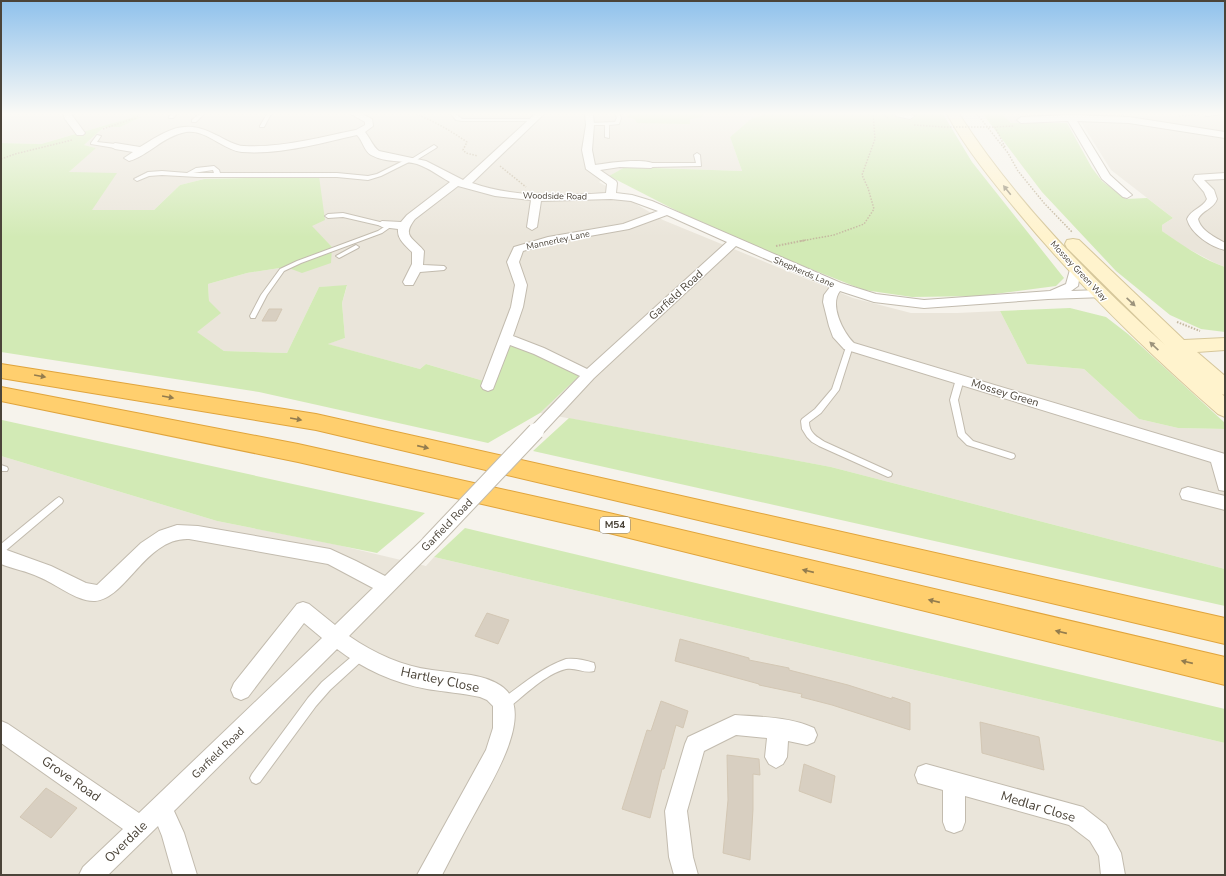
<svg xmlns="http://www.w3.org/2000/svg" width="1226" height="876" font-family="'Nunito Sans',sans-serif">
<style>
.residential{fill:#eae5da}
.green{fill:#d2eab5}
.building{fill:#d8cfc1;stroke:#d3c7b4}
.lines{fill:none;stroke-linecap:round;stroke-linejoin:round}
.lane-casing{stroke:#c2bbae;stroke-width:2}
.street-casing{stroke:#c2bbae;stroke-width:2}
.secondary-casing{stroke:#d6c79b;stroke-width:2}
.highway-casing{stroke:#e0a43c;stroke-width:2}
.path-far1{stroke:#c4b79f;stroke-width:1.5;stroke-dasharray:1.5 1.5;stroke-linecap:butt}
.path{stroke:#c4b79f;stroke-width:2;stroke-dasharray:1.5 1.5;stroke-linecap:butt}
.lane{fill:#fff;fill-rule:evenodd}
.street{fill:#fff;fill-rule:evenodd}
.secondary{fill:#fff3cd;fill-rule:evenodd}
.highway{fill:#ffcf6e;fill-rule:evenodd}
.street-bridge-casing{stroke:#c2bbae;stroke-width:18;stroke-linecap:butt}
.path-bridge{stroke:#c4b79f;stroke-width:1.5;stroke-dasharray:1.5 1.5;stroke-linecap:butt}
.street-bridge{stroke:#fff;stroke-width:16}
.oneway{fill:#9c937c}
.oneway2{fill:#937c4e}
.labels{text-anchor:middle;dominant-baseline:central;stroke-width:3;stroke-linejoin:round;paint-order:stroke}
.far-street-label{font-size:9px;fill:#4b4439;stroke:#fff}
.shield{fill:#fff;stroke:#817c74;stroke-width:1}
.shield-label{font-size:10px;font-weight:bold;fill:#4b4439}
.street-label{font-size:11px;fill:#4b4439;stroke:#fff}
.near-street-label{font-size:13px;fill:#4b4439;stroke:#fff}
</style>
<rect width="100%" height="100%" fill="#f6f3ec"/>
<path class="residential" d="M1,114H768L752,118L730,137L742,171L625,167L599,182L663,220L853,298L911,313H957L1000,311L1027,364L1084,369L1139,419L1178,428L1225,429V569L831,467L540,413L579,376L494,384L426,364L420,369L327,344L345,338L342,303L347,286L319,287L287,353L224,351L196,332L209,301L208,284L247,273L286,267L332,247L311,226L310,176L204,179L180,185L154,210H91L68,173L95,148L84,145L106,125L41,144L1,143Z
M1002,114H1225V267L1215,263L1183,246L1162,231V225L1173,218L1111,170L1081,122L1011,123Z
M1,456L217,521L338,545L426,566L434,557L1225,743V875H1Z"/>
<path class="green" d="M128,114H138L135,116L141,117L120,127H104L84,145L96,148L69,172L117,173L92,210H154L180,185L204,179L319,176L325,220L312,226L332,247L331,263L302,273L286,267L247,273L208,284L209,301L221,313L197,332L224,351L287,353L319,287L347,285L342,303L345,338L328,344L420,369L426,364L494,384L508,347C529,343 561,366 579,376L540,413L488,443L259,392L1,352V143L41,144L134,117Z
M630,114H704L702,117L690,119V124L637,123L635,119L627,117Z
M768,114H943L972,162L1064,278L1056,286L979,296L912,297L864,290L783,258L685,215L609,176L625,167L742,171L730,137L752,118Z
M983,114H1002L1011,123H1067L1092,168L1102,181L1126,199L1147,198L1173,218L1162,225V231C1182,245 1202,259 1225,267V332L1201,329L1170,315L1116,271L1042,192Z
M1070,308L1106,317L1128,334L1225,423V429L1178,428L1139,419L1084,369L1027,364L1000,311Z
M569,418L831,467L1225,569V606L533,451Z
M1,419L2,420L425,513L377,553L217,521L1,456Z
M465,528L1225,709V743L434,557Z"/>
<path class="building" d="M269,309H282L276,321H262Z
M487,613L509,620L498,644L475,636Z
M680,639L749,658V660L789,668V670L848,685L892,699V697L910,703V730L832,705L801,697L802,694L759,685V684L675,661Z
M661,701L688,711L683,728L676,725L664,769H662L650,818L622,809L647,730L651,731Z
M980,722L1039,737L1044,770L982,753Z
M727,755L759,759L760,775L753,774V809L750,860L723,853L728,800Z
M804,764L835,776L831,803L799,791Z
M46,788L77,808L51,838L20,817Z"/>
<g class="lines">
<defs>
<path id="lane" d="M172,114H177L173,118H169V116Z
M199,114H204L196,122H192V120Z
M267,114H271L264,127H260V126Z
M451,114H456L462,119H535L537,120L535,121H462L456,120Z
M615,114H619L621,118L619,124L609,125V138L605,137V125H590L588,124L590,123L615,122L617,118Z
M1206,114H1221L1208,116H1206Z
M97,135L101,136L97,142L115,144L118,146L115,148L91,144V143Z
M434,145L437,147L436,148L415,161H411L381,176L368,180L337,177H198L162,175L149,176L137,181L134,179L148,172L162,171L187,173L196,168L214,166L219,170L220,173H337L368,176L377,174L409,158H413ZM213,170L214,173H193Z
M697,153L700,155L701,166L651,167L648,165L651,163H696L694,155Z
M343,213L384,223L385,224L382,226L343,217L328,218L325,216L328,214Z
M390,223L392,224V226L382,233L301,263L284,271L267,295L255,318H251L250,316L261,295L280,269L297,261L378,231Z
M356,245L359,247L358,248L341,257L339,258L336,256Z
M847,344H851L853,346L839,390L821,413L809,422C809,433 817,437 825,442L891,472L892,474L891,476L888,477L819,446L812,442L807,437L802,429L801,421L802,419L815,409L832,389Z
M960,376L964,379L958,400L965,433L973,441L1014,454L1015,456L1014,458L1011,459L967,445L958,436L950,400L956,379Z
M1,465L7,467L8,469L7,471H1Z
M59,497L62,499L63,501L62,503L4,552L1,553V544L56,499Z
M361,650L365,652L366,655L365,658L330,690L316,706L260,782L256,784L252,782L250,778L252,774L308,698L322,682L357,652Z
M566,659C575,658 585,660 594,663L595,667L594,671C585,674 576,667 566,669C545,674 524,696 507,709L503,710L499,709L498,705L499,701C521,686 540,668 566,659Z"/>
<path id="street" d="M63,114H71L85,133L83,135H77L65,119Z
M351,114H362L372,119L373,126L365,132C370,138 373,147 379,151L426,161L463,180L535,114H544L472,183C515,198 562,196 606,193L607,184L586,169L582,150L586,125L585,114H593L594,125L592,150L595,165C607,163 648,157 656,165L651,168L620,167L600,170L616,181L617,183L616,193L632,195L652,201L841,283L876,294L924,300L1050,291L1066,284L1071,266H1079L1081,268L1078,286L1071,291L1101,290L1105,291L1107,294L1105,297L1048,299L924,308L874,302L840,291C829,305 843,332 854,343L1225,454V491L1219,490L1211,462L844,349L833,337L829,326L823,302L824,295L830,287L736,246L594,378L541,435L536,437L531,435L529,431L531,427L580,376L534,354L510,345L493,389L488,391L483,389L481,386L511,307L515,285L507,262L514,247L548,237L623,224L658,211L631,201L611,199L541,201L537,227L532,230L527,227L531,200L495,196L458,186L415,219C401,237 414,238 424,251L423,265L444,266L446,268L444,270L420,272L413,285H405L403,282L412,264V252C405,245 397,239 398,229L382,227L377,224L382,221L401,222L407,215L450,182C439,176 429,168 417,164C403,160 385,163 371,155C364,151 363,141 357,135C321,143 280,155 242,152C223,150 206,129 186,132C163,136 148,156 129,161L124,158L133,152L115,149L110,146L115,143L140,147C168,130 184,118 216,135C225,139 235,146 244,146C282,148 320,137 356,130L365,125V122ZM667,215L727,242L587,369L544,348L513,336L523,307L527,285L519,262L523,251L550,243L629,229Z
M895,114H912L914,116L910,119L896,116Z
M1071,115L1129,117L1225,132V138L1129,123L1077,121L1110,175L1132,195L1127,198L1123,197L1102,179L1068,121L1021,123L1017,120L1021,117Z
M1225,173V179L1204,180L1214,190L1217,199C1214,209 1202,210 1198,219C1201,231 1215,237 1225,243V250C1211,247 1191,234 1187,219C1191,209 1203,208 1207,199L1204,192L1193,179L1195,175Z
M1188,487L1225,496V510L1182,499L1180,494L1182,489Z
M177,525L198,526L330,549L356,561L385,576L423,539L429,537L435,539L438,544L435,549L349,636C375,654 402,666 432,670C445,672 459,673 471,675C483,677 499,682 507,691C532,720 490,784 476,811C464,832 453,854 442,875H417L486,750L493,728V706L487,700L480,697C462,693 445,692 427,689C394,683 363,669 337,649L174,811L184,833L197,875H173L162,836L158,826L108,875H79L83,867L123,829L1,743V721L8,724L139,813L322,638L304,623L248,697L241,700L234,697L231,690L234,683L297,604L303,602L309,604L335,625L373,588L328,564L189,539C146,537 126,599 95,601C77,602 55,583 39,577C27,571 13,569 1,564V548L51,566L86,583L97,585L141,543L159,531Z
M735,715C761,717 790,717 814,728L817,735L814,742L807,745L788,741L787,757L783,764L776,768L769,764L765,757L767,738L736,735L704,751L687,811L693,857L698,875H674L669,857L665,811L685,744L688,737Z
M926,764L1083,807L1106,825L1121,853L1125,875H1101L1099,856L1090,841L1069,825L965,796V822L962,830L954,833L946,830L943,822V790L918,783L915,775L918,767Z"/>
<path id="secondary" d="M947,114H959C1015,201 1089,276 1165,345L1067,248L1065,244L1067,240L1073,239L1079,240L1184,340L1225,338V350L1197,352L1225,376V395L1222,394L1225,397V417L1218,414C1146,351 1078,285 1018,212C992,181 966,149 947,114Z"/>
<path id="highway" d="M1,364L316,414L1225,618V644L316,430L1,378Z
M1,387L298,444L609,513L1225,657V685L609,533L298,462L1,401Z"/>
</defs>
<use href="#lane" class="lane-casing"/>
<use href="#street" class="street-casing"/>
<use href="#secondary" class="secondary-casing"/>
<use href="#highway" class="highway-casing"/>
<path class="path-far1" d="M416,114C434,121 451,131 467,142L463,150L466,153L478,156
M882,114L888,118
M977,114L1008,153L1018,171L1044,203L1072,232
M1179,116L1200,115
M914,125L944,127
M103,129L135,118L140,114
M1005,147L995,127L1014,126
M1,159L15,154L72,140
M500,166L526,187
M801,241L834,235L864,224L874,209L868,188L862,175L875,139L873,114"/>
<path class="path" d="M776,246L806,240
M1177,322L1200,331"/>
<use href="#lane" class="lane"/>
<use href="#street" class="street"/>
<use href="#secondary" class="secondary"/>
<use href="#highway" class="highway"/>
<defs>
<path id="street-bridge" d="M429,544L536,431"/>
</defs>
<use href="#street-bridge" class="street-bridge-casing"/>
<path class="path-bridge" d="M944,127H995"/>
<use href="#street-bridge" class="street-bridge"/>
</g>
<defs><path id="oneway-solid" d="M-6-.8H1V-3.2L6.5 0L1 3.2V.8H-6Z"/></defs>
<g class="oneway">
<use href="#oneway-solid" transform="translate(1007 190) rotate(-129)"/>
<use href="#oneway-solid" transform="translate(1131 302) rotate(43)"/>
<use href="#oneway-solid" transform="translate(1154 346) rotate(-137)"/>
</g>
<g class="oneway2">
<use href="#oneway-solid" transform="translate(40 376) rotate(10)"/>
<use href="#oneway-solid" transform="translate(168 397) rotate(10)"/>
<use href="#oneway-solid" transform="translate(296 419) rotate(10)"/>
<use href="#oneway-solid" transform="translate(423 447) rotate(13)"/>
<use href="#oneway-solid" transform="translate(808 571) rotate(-167)"/>
<use href="#oneway-solid" transform="translate(934 601) rotate(-167)"/>
<use href="#oneway-solid" transform="translate(1061 632) rotate(-167)"/>
<use href="#oneway-solid" transform="translate(1187 662) rotate(-167)"/>
</g>
<linearGradient id="sky" x2="0" y2="1"><stop stop-color="#8fc1ec"/><stop offset="0.48" stop-color="#fbfaf6"/><stop offset="1" stop-color="#fbfaf6" stop-opacity="0"/></linearGradient>
<rect width="1226" height="237" fill="url(#sky)"/>
<g class="labels">
<g class="far-street-label">
<text transform="translate(555 196) rotate(1)">Woodside Road</text>
<text transform="translate(558 240) rotate(-12)">Mannerley Lane</text>
<text transform="translate(1079 271) rotate(47)">Mossey Green Way</text>
<text transform="translate(804 272) rotate(23)">Shepherds Lane</text>
</g>
<rect class="shield" x="600" y="517" width="30" height="16" rx="3"/>
<g class="shield-label">
<text x="615" y="525">M54</text>
</g>
<g class="street-label">
<text transform="translate(676 295) rotate(-42)">Garfield Road</text>
<text transform="translate(1005 393) rotate(17)">Mossey Green</text>
<text transform="translate(447 525) rotate(-46)">Garfield Road</text>
<text transform="translate(218 753) rotate(-44)">Garfield Road</text>
</g>
<g class="near-street-label">
<text transform="translate(440 680) rotate(12)">Hartley Close</text>
<text transform="translate(71 779) rotate(35)">Grove Road</text>
<text transform="translate(1038 807) rotate(17)">Medlar Close</text>
<text transform="translate(126 842) rotate(-44)">Overdale</text>
</g>
</g>
<rect width="1226" height="876" fill="none" stroke="#4b4439" stroke-width="4"/>
</svg>
